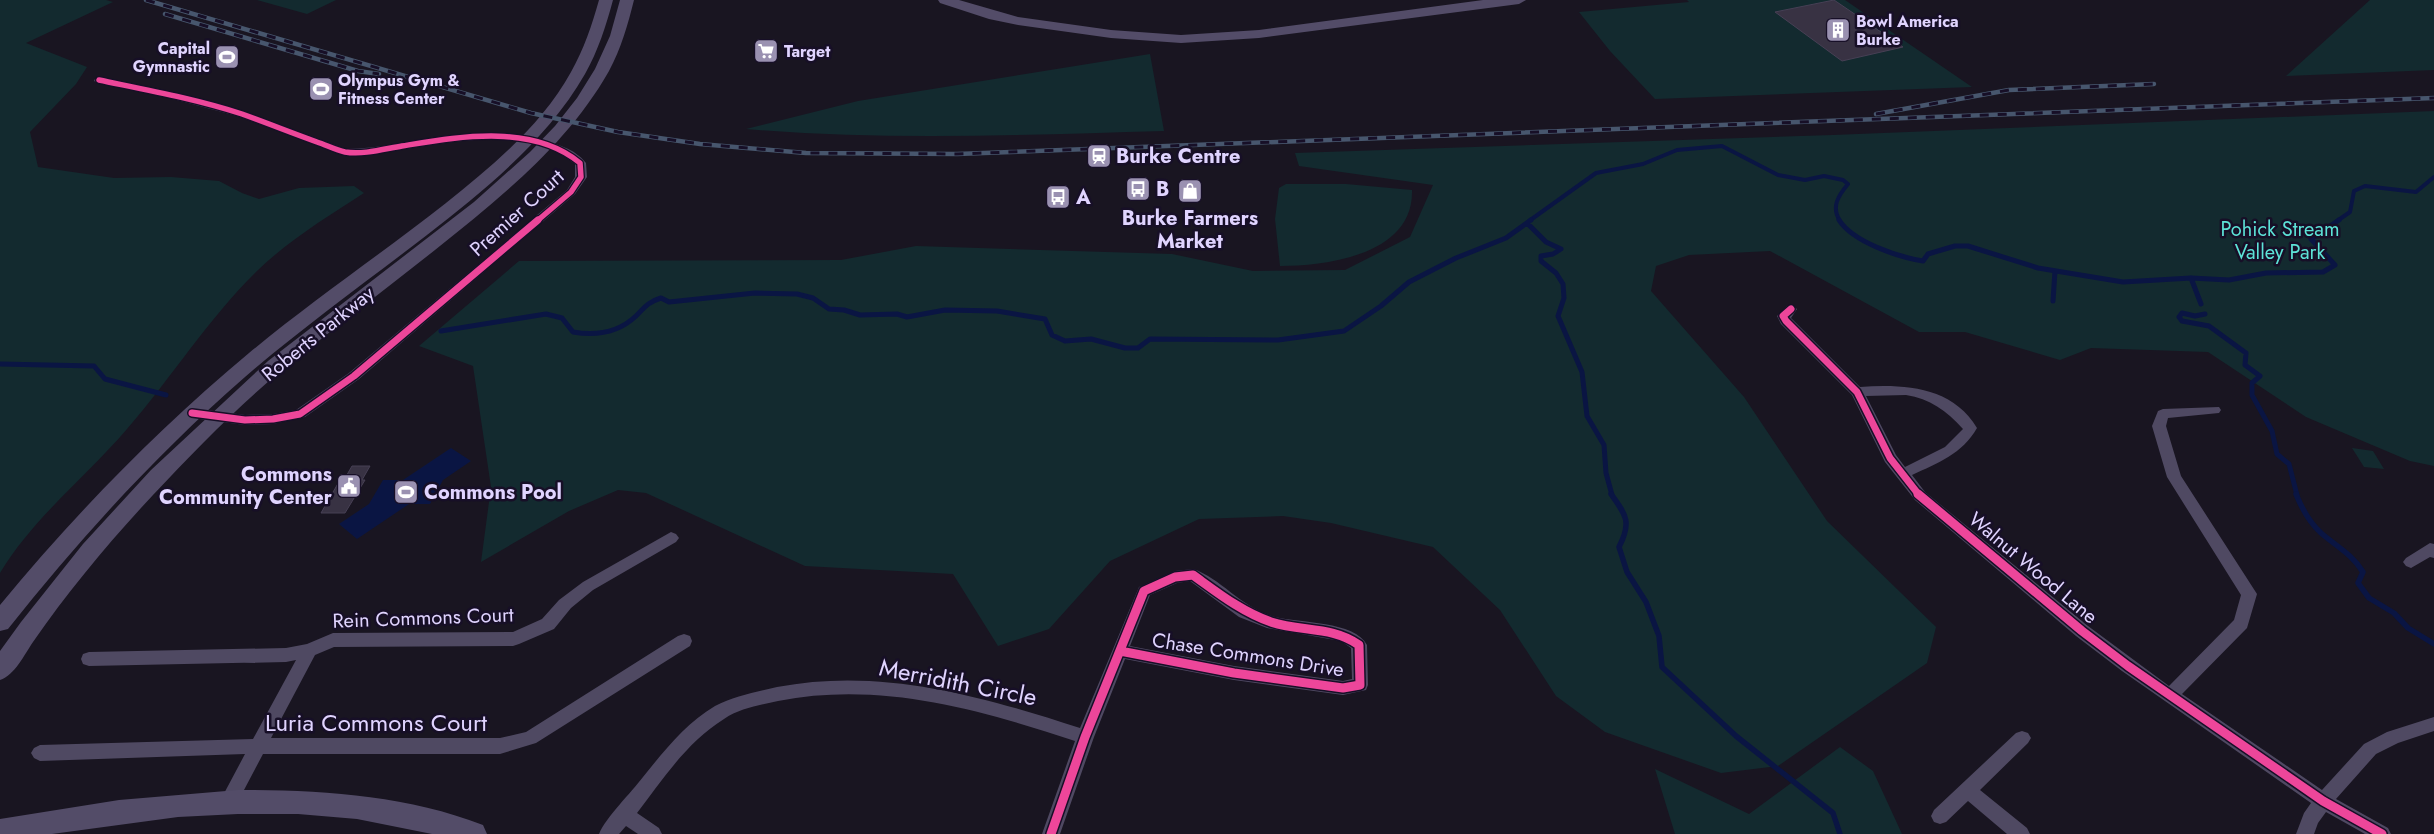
<svg xmlns="http://www.w3.org/2000/svg" width="2434" height="834" font-family="Jost,sans-serif">
<style>
.green{fill:#132a2f}
.water{fill:#0a1543}
.lines{fill:none;stroke-linecap:round;stroke-linejoin:round}
.stream-far2{stroke:#0a1543;stroke-width:4}
.stream-far1{stroke:#0a1543;stroke-width:5}
.stream{stroke:#0a1543;stroke-width:5.5}
.building{fill:#383243;stroke:#474055}
.street{fill:#4f4962;fill-rule:evenodd}
.secondary{fill:#534c68;fill-rule:evenodd}
.rail-casing{stroke:#47566d;stroke-width:4.5}
.rail{stroke:#170f27;stroke-width:3;stroke-dasharray:9;stroke-linecap:butt}
.cycleway-far2-casing{stroke:#170f27;stroke-width:8}
.cycleway-far1-casing{stroke:#170f27;stroke-width:10}
.cycleway-casing{stroke:#170f27;stroke-width:12}
.cycleway-far2{stroke:#ed469a;stroke-width:5.5}
.cycleway-far1{stroke:#ed469a;stroke-width:7}
.cycleway{stroke:#ed469a;stroke-width:9}
.labels{text-anchor:middle;dominant-baseline:central;stroke-width:5;stroke-linejoin:round;paint-order:stroke}
.far-poi-label{font-size:16px;font-weight:bold;fill:#e0d4ff;stroke:#170f27;text-anchor:start}
.poi-label{font-size:20px;font-weight:bold;fill:#e0d4ff;stroke:#170f27;text-anchor:start}
.street-label{font-size:20px;fill:#e0d4ff;stroke:#170f27}
.park-label{font-size:20px;fill:#5de3d7;stroke:#170f27}
.near-street-label{font-size:24px;fill:#e0d4ff;stroke:#170f27}
</style>
<rect width="100%" height="100%" fill="#191521"/>
<path class="green" d="M0,0H106L113,2L26,43L87,67L76,84L30,132L38,167L114,178L171,177L219,181L242,193L259,199L299,188L354,186L364,193C327,217 289,240 257,271C208,319 172,377 127,429C86,477 33,518 0,573Z
M257,0H336L307,14Z
M1687,0H1845L1972,87L1655,99L1610,51L1579,12L1689,2Z
M2370,0H2434V70L2286,76Z
M1150,54L1164,131C1024,135 886,141 746,129L858,101Z
M2434,111V466L2410,461L2306,417L2208,352L2091,348L2060,360L1965,332H1919L1770,251L1689,255L1656,266L1651,291L1744,397L1827,521L1936,627L1927,663L1778,766L1721,773L1605,732L1556,696L1500,610L1433,547L1331,523L1283,516L1199,519L1110,561L1049,629L998,646L953,574L805,566L646,493L618,490L569,511L481,562L491,487L473,366L419,346L519,261L841,260L916,246L1172,254L1253,271L1345,270L1410,237L1433,185L1299,166L1295,153L1833,135Z
M1286,184H1346L1412,190C1414,254 1328,266 1280,266L1275,219L1279,188Z
M2352,448L2373,451L2384,469L2364,467Z
M1840,747L1873,771L1902,834H1675L1655,769L1749,814Z"/>
<path class="water" d="M451,448L471,461L443,480L430,504H409L357,539L339,524L369,504L383,480H403Z"/>
<g class="lines">
<path class="stream-far2" d="M1529,221L1596,173L1643,164L1677,150L1722,146L1778,175L1805,180L1824,176L1843,180L1848,184C1838,196 1831,207 1840,221
M2337,221L2350,212L2354,191L2365,186L2416,192L2434,177"/>
<path class="stream-far1" d="M1839,220C1853,242 1898,257 1923,261L1928,254L1955,246H1968L2038,268L2123,282L2191,278L2229,280L2266,273L2323,272L2335,265L2311,239L2339,220
M1527,223L1546,242L1561,249L1553,254L1541,256V261L1556,273L1563,284L1564,298L1558,316L1582,372L1587,416L1604,445L1606,473L1612,495
M2191,278L2201,304
M2053,301L2055,271
M2205,314L2195,316L2182,313L2179,317L2182,321L2209,326L2246,353L2245,365L2260,376L2252,383V395L2272,431L2277,454L2289,464L2297,495
M441,331L546,314L562,318L573,332C596,336 618,333 636,316C645,307 648,302 661,298L669,302L755,293L797,294L813,298L829,309L844,310L860,315L897,314L907,317L945,310L997,311L1045,319L1052,335L1065,341L1091,339L1125,348H1138L1150,339L1278,340L1344,331L1381,306L1409,282L1456,258L1506,238L1531,220
M0,364L94,366L105,379L166,395"/>
<path class="stream" d="M1611,494C1626,515 1632,522 1619,547L1627,572L1646,602L1659,636L1662,667L1736,736L1833,813L1840,834
M2296,494C2302,509 2309,522 2321,533C2336,546 2352,554 2363,572L2358,583L2369,598L2394,613L2408,628L2434,644"/>
</g>
<path class="building" d="M1834,0L1903,47L1842,61L1775,12Z
M352,466H370L362,480H365L345,513H321L340,480H344Z"/>
<g class="lines">
<path class="street" d="M99,77L159,89L245,112L346,149C379,149 412,140 444,136C476,132 508,133 539,140C557,144 574,148 586,163L587,177L575,194L359,379L305,417L273,424L245,425L192,418L185,413L192,408L245,415L273,414L296,410L349,373L567,190L575,177V164C516,114 413,155 345,155L237,116L158,95L95,82L94,80Z
M1791,305L1797,309L1791,318L1860,387C1903,384 1952,386 1977,428C1962,454 1938,463 1912,475L1925,492L2088,626L2169,686L2234,620L2241,595L2167,477L2152,426L2158,411L2163,409L2219,407L2221,410L2219,413L2168,418L2166,426L2181,476L2257,594L2247,628L2182,694L2322,790L2364,744L2387,732L2434,717V731L2398,743L2376,754L2336,799L2388,828L2391,834H2365L2326,812L2318,823L2314,834H2296L2304,813L2311,803L2122,671L2076,636L1915,500L1885,462L1852,395L1781,324L1777,316L1787,306ZM1906,395C1930,399 1946,410 1963,429L1945,447L1905,467L1896,455L1866,396Z
M671,532L676,534L679,538L676,542L593,590L571,608L554,629L519,644L513,646L334,647L315,655L271,738H500L526,732L678,636L684,634L690,636L692,641L690,646L536,743L500,754H263L235,807L229,809L223,807L220,801L245,754L40,761L34,758L31,753L34,748L40,745L253,739L296,660L286,662L89,666L83,664L81,659L83,654L89,652L286,648L307,644L333,633L513,632L542,619L559,600L583,582Z
M2430,543L2434,544V558L2430,557L2411,568L2406,566L2403,562L2406,558Z
M1193,569C1221,578 1241,608 1275,617C1299,623 1355,621 1367,645L1368,685L1366,690L1343,695L1234,680L1125,659L1094,737L1060,834H1042L1075,741C978,709 880,681 778,701C760,705 740,708 724,719C687,742 663,779 637,813L659,828L662,834H638L626,826L619,834H599C606,817 631,793 643,777C664,751 686,723 715,706C734,696 756,692 777,687C881,667 981,696 1080,728L1139,587L1175,571ZM1190,581L1239,617L1267,628L1341,641L1351,648L1352,679L1343,681L1234,666L1130,646L1150,595L1177,583Z
M2022,731L2028,733L2031,738L2028,743L1980,790L2027,828L2030,834H2007L1968,801L1946,822L1940,824L1934,822L1931,816L1934,810L2016,733Z"/>
<path class="secondary" d="M599,0H613C606,26 598,51 585,74C547,140 486,189 427,235C366,282 303,327 245,377C158,453 80,538 8,629L0,631V605C75,514 158,429 249,353C313,300 381,254 446,203C492,166 542,125 571,72C584,49 592,25 599,0Z
M620,0H634C628,24 621,49 609,71C567,145 500,198 435,250C388,287 340,324 293,361C243,401 197,448 153,495C110,541 69,590 33,642C24,655 15,675 0,680V651L21,622L83,544L151,470L268,361L474,202L530,152L555,126L577,98L595,69L610,36Z
M938,0H959L1018,17L1111,30L1181,35L1259,30L1483,0H1526L1519,4L1259,38L1181,43L1111,38L1018,25L989,19L940,3Z
M238,790C321,790 405,795 483,825L487,834H432L357,819L298,814H238L178,817L52,834H0V819L119,800Z"/>
<defs>
<path id="rail" d="M146,0L531,113L618,132L700,144L806,153L957,154L2434,98
M165,14L358,71L379,74
M1876,114L2009,90L2154,84"/>
</defs>
<use href="#rail" class="rail-casing"/>
<use href="#rail" class="rail"/>
<defs>
<path id="cycleway-far2" d="M99,80C147,90 196,99 242,114C267,123 292,133 317,142C326,145 336,150 345,152C363,155 384,149 402,146C458,137 532,123 580,163L581,177L571,192L537,221"/>
<path id="cycleway-far1" d="M1791,309L1783,316L1786,321L1857,392L1890,458L1919,495
M192,413L245,420L273,419L300,414L354,376L538,220"/>
<path id="cycleway" d="M1918,494L2082,631L2128,666L2323,801L2382,834
M1051,834L1085,737L1144,591L1175,577L1193,575C1218,593 1242,612 1271,622C1302,632 1332,626 1359,645L1360,685L1343,688L1234,673L1120,651"/>
</defs>
<use href="#cycleway-far2" class="cycleway-far2-casing"/>
<use href="#cycleway-far1" class="cycleway-far1-casing"/>
<use href="#cycleway" class="cycleway-casing"/>
<use href="#cycleway-far2" class="cycleway-far2"/>
<use href="#cycleway-far1" class="cycleway-far1"/>
<use href="#cycleway" class="cycleway"/>
</g>
<defs>
<symbol id="building-square" viewBox="-11 -11 22 22"><rect x="-9" y="-9" width="18" height="18" rx="4" fill="#9a91b1" stroke="#170f27"/><path d="M-4-6H4V6H1V3H-1V6H-4ZM-2.5-4.3h1.7v1.8h-1.7ZM.8-4.3h1.7v1.8H.8ZM-2.5-1h1.7V.8h-1.7ZM.8-1h1.7V.8H.8Z" fill="#fff"/></symbol>
<symbol id="supermarket-square" viewBox="-11 -11 22 22"><rect x="-9" y="-9" width="18" height="18" rx="4" fill="#9a91b1" stroke="#170f27"/><path d="M-6-5.5h2.5l.6 2H6L4.5 2H-2.5L-4.4-4H-6ZM-1.5 3.2a1.3 1.3 0 1 0 .1 0ZM3 3.2a1.3 1.3 0 1 0 .1 0Z" fill="#fff"/></symbol>
<symbol id="stadium-square" viewBox="-11 -11 22 22"><rect x="-9" y="-9" width="18" height="18" rx="4" fill="#9a91b1" stroke="#170f27"/><path d="M0-5a6.5 5 0 1 0 0 10a6.5 5 0 1 0 0-10ZM-3.5-1.8h7v3.6h-7Z" fill="#fff"/></symbol>
<symbol id="station-square" viewBox="-11 -11 22 22"><rect x="-9" y="-9" width="18" height="18" rx="4" fill="#9a91b1" stroke="#170f27"/><path d="M-3-6H3Q5-6 5-4V2Q5 4 3 4L4.5 6H3L1.5 4h-3L-3 6H-4.5L-3 4Q-5 4-5 2V-4Q-5-6-3-6ZM-3.5-4v3h7v-3ZM-3.5 1v1.5H-2V1ZM2 1v1.5H3.5V1Z" fill="#fff"/></symbol>
<symbol id="bus-square" viewBox="-11 -11 22 22"><rect x="-9" y="-9" width="18" height="18" rx="4" fill="#9a91b1" stroke="#170f27"/><path d="M-5-6H5V4H4V6H2V4H-2V6H-4V4H-5ZM-3.5-4V0h7V-4ZM-3.5 1.2v1.5H-2V1.2ZM2 1.2v1.5H3.5V1.2Z" fill="#fff"/></symbol>
<symbol id="shop-square" viewBox="-11 -11 22 22"><rect x="-9" y="-9" width="18" height="18" rx="4" fill="#9a91b1" stroke="#170f27"/><path d="M-5-2.5h2.3a2.7 3.5 0 0 1 5.4 0H5L5.5 6h-11ZM-1.5-2.5h3a1.5 2.3 0 0 0-3 0Z" fill="#fff"/></symbol>
<symbol id="civic-square" viewBox="-11 -11 22 22"><rect x="-9" y="-9" width="18" height="18" rx="4" fill="#9a91b1" stroke="#170f27"/><path d="M-.6-6.5H3V-4.5H.6V-3L4-1V1h2V6H-6V1h2V-1L-.6-3ZM-1.2 2.5V6h2.4V2.5Z" fill="#fff"/></symbol>
</defs>
<g fill-rule="evenodd">
<use href="#building-square" x="1824" y="16" width="28" height="28"/>
<use href="#supermarket-square" x="752" y="37" width="28" height="28"/>
<use href="#stadium-square" x="213" y="43" width="28" height="28"/>
<use href="#stadium-square" x="307" y="75" width="28" height="28"/>
<use href="#station-square" x="1085" y="142" width="28" height="28"/>
<use href="#bus-square" x="1124" y="175" width="28" height="28"/>
<use href="#shop-square" x="1176" y="177" width="28" height="28"/>
<use href="#bus-square" x="1044" y="183" width="28" height="28"/>
<use href="#civic-square" x="335" y="472" width="28" height="28"/>
<use href="#stadium-square" x="392" y="478" width="28" height="28"/>
</g>
<g class="labels">
<g class="far-poi-label">
<text x="1856" y="21">Bowl America<tspan x="1856" dy="18">Burke</tspan></text>
<text x="210" y="48" text-anchor="end">Capital<tspan x="210" dy="18">Gymnastic</tspan></text>
<text x="784" y="51">Target</text>
<text x="338" y="80">Olympus Gym &amp;<tspan x="338" dy="18">Fitness Center</tspan></text>
</g>
<g class="poi-label">
<text x="1116" y="156">Burke Centre</text>
<text x="1156" y="189">B</text>
<text x="1076" y="197">A</text>
<text x="1190" y="218" text-anchor="middle">Burke Farmers<tspan x="1190" dy="23">Market</tspan></text>
<text x="332" y="474" text-anchor="end">Commons<tspan x="332" dy="23">Community Center</tspan></text>
<text x="424" y="492">Commons Pool</text>
</g>
<g class="street-label">
<text transform="translate(517 213) rotate(-42)">Premier Court</text>
<text transform="translate(318 334) rotate(-39)">Roberts Parkway</text>
<text transform="translate(2033 568) rotate(40)">Walnut Wood Lane</text>
<text transform="translate(423 618) rotate(-2)">Rein Commons Court</text>
<text transform="translate(1248 655) rotate(9)">Chase Commons Drive</text>
</g>
<g class="park-label">
<text x="2280" y="229">Pohick Stream<tspan x="2280" dy="23">Valley Park</tspan></text>
</g>
<g class="near-street-label">
<text transform="translate(958 682) rotate(11)">Merridith Circle</text>
<text x="376" y="722">Luria Commons Court</text>
</g>
</g>
</svg>
